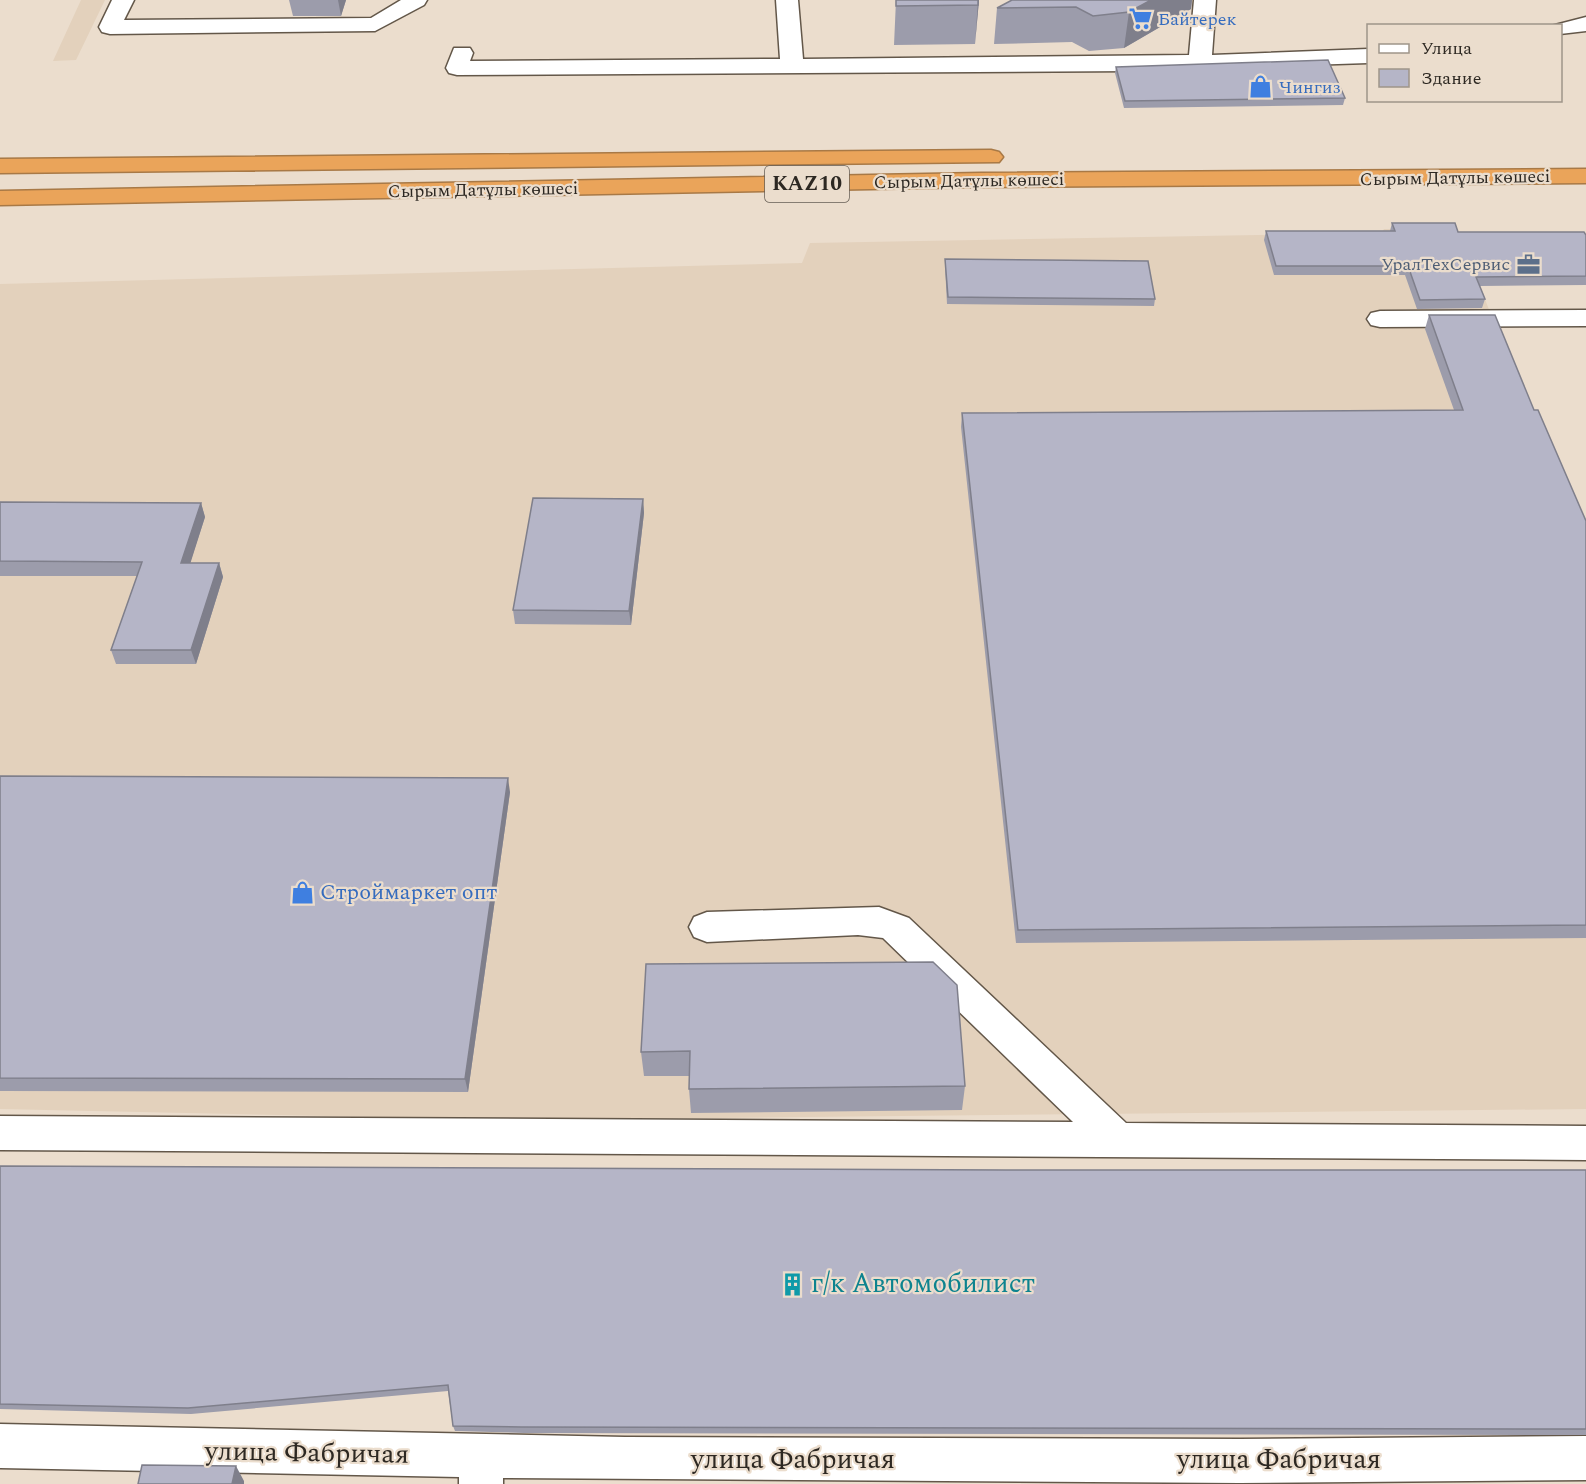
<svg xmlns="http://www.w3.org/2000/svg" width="1586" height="1484" font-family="Spectral,serif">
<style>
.built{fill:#e3d1bc}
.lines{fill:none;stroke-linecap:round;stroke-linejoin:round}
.minor-casing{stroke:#635749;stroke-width:3}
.highway-casing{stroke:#a87946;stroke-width:3}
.minor{fill:#fff;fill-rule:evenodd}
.highway{fill:#eaa45a;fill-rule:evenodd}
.wall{fill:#9c9cab}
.shaded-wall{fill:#7f7f8b}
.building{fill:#b5b5c7;stroke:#7f7f8b;stroke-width:1.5}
.labels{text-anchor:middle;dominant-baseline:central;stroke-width:4.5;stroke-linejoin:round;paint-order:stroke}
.far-shop-label{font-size:18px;fill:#366cbe;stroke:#ebddcd;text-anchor:start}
.far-street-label{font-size:18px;fill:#2d2822;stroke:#ebddcd}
.far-service-label{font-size:18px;fill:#4e5e75;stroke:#ebddcd;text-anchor:end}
.shield{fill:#ebddcd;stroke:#665e55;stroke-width:1.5}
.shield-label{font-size:21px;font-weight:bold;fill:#2d2822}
.shop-label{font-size:22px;fill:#366cbe;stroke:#ebddcd;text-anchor:start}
.near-culture-label{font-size:27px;fill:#0d838f;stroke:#ebddcd;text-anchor:start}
.near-street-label{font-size:27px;fill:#2d2822;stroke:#ebddcd}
</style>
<rect width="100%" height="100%" fill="#ebddcd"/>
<path class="built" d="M81,0H105L76,60L53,61Z
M1384,229H1457L1527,405L1586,533V1109L518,1120L0,1109V284L802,263L810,243L1368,233L1382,232Z"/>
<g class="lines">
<defs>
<path id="minor" d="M112,0H134L124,20L371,18L401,0H427L424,5L375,31L110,34L102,32L99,27Z
M776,0H798L803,59L1189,55L1194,0H1216L1212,55L1368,49V63L1133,71L457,75L449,73L446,68L454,48H470L473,53L470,61L780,59Z
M1586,17V31L1560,34V26H1551Z
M1586,310V326L1380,327L1371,325L1367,319L1371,313L1380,311Z
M879,907L909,918L1126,1123L1586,1126V1160L0,1150V1116L1073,1122L883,938L858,935L707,942L694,937L689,927L694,917L707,912Z
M0,1424L625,1437L1240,1439L1586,1436V1480L1240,1483L503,1478V1484H459V1477L0,1468Z"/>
<path id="highway" d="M991,150L999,152L1003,157L999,162L0,173V159Z
M1586,169V183L981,187L0,205V191L981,173Z"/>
</defs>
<use href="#minor" class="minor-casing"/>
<use href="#highway" class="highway-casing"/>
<use href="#minor" class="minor"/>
<use href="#highway" class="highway"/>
</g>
<path class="wall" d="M289,0H346L341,16H293Z
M896,0H979L975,44L894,45Z
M1012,0H1192L1191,9L1124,48L1089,51L1072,42L994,44L997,8Z
M1116,67L1345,98L1343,105L1124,108L1115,73Z
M1392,223L1458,232L1586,235V285L1480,286L1485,299L1482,308L1417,309L1405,275H1274L1264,240L1266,231H1390Z
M945,259L1155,299L1154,306L947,304L945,266Z
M1429,315L1534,410L1586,521V938L1016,943L961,427L962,413L1454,410L1425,329Z
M643,499L644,513L631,625L515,624L513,610Z
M0,502L201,503L205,517L190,563H219L223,577L196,664H116L111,650L137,576H0Z
M0,776L510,792L468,1092L0,1091Z
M646,964L965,1086L962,1110L691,1113L689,1089L690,1076H644L641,1052Z
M0,1166L1006,1170H1586V1435L524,1433L455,1431L453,1426L448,1391L191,1414L0,1409Z"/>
<path class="shaded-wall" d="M338,0H346L341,16Z
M978,0H979L975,44Z
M1151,0H1192L1191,9L1124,48L1129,12Z
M643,499L644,513L631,625L629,611Z
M201,503L205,517L186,577L181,563Z
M219,563L223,577L196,664L191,650Z
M508,778L510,792L468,1092L465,1079Z
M236,1466L244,1481V1484H232Z"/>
<path class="building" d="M896,0H978V5L896,6Z
M1012,0H1151L1129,12L1093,16L1076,7L997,8Z
M1328,60L1345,98L1125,101L1116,67Z
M1392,223H1455L1458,232H1584L1586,235V276L1476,277L1485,299L1420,300L1408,266H1276L1266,231H1395Z
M945,259L1148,261L1155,299L948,297Z
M1429,315H1495L1534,410H1538L1586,521V925L1018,930L962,413L1463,410Z
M533,498L643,499L629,611L513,610Z
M0,502L201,503L181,563H219L191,650H111L142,562L0,561Z
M0,776L508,778L465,1079L0,1078Z
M933,962L957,985L965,1086L689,1089L690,1051L641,1052L646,964Z
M0,1166L1006,1170H1586V1429L522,1427L453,1426L448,1385L188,1408L0,1404Z
M142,1465L236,1466L232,1484H138Z"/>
<defs>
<symbol id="supermarket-bare" viewBox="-9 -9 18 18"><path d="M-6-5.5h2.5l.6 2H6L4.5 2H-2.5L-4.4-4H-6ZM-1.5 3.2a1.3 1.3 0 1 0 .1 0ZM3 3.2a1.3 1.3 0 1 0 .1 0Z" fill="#3f7fe0" stroke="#ebddcd" stroke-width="2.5" paint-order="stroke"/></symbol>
<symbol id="shop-bare" viewBox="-9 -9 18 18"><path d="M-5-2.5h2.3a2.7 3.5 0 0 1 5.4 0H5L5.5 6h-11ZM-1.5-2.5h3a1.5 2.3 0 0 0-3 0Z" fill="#3f7fe0" stroke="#ebddcd" stroke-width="2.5" paint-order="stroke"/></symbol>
<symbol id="office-bare" viewBox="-9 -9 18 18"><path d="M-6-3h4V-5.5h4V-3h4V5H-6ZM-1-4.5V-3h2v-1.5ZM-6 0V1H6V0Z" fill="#5c6f8a" stroke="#ebddcd" stroke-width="2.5" paint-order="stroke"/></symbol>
<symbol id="building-bare" viewBox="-9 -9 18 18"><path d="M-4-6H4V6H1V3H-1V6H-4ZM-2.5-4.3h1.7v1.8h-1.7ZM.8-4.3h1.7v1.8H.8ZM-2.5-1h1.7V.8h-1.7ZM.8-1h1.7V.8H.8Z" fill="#0f9aa8" stroke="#ebddcd" stroke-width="2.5" paint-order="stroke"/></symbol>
</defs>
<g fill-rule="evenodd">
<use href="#supermarket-bare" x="1124" y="2" width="33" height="33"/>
<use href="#shop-bare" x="1244" y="70" width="33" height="33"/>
<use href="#office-bare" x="1512" y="248" width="33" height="33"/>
<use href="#shop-bare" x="286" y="876" width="33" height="33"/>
<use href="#building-bare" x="776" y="1268" width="33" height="33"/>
</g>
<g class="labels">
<g class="far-shop-label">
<text x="1158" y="19">Байтерек</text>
<text x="1279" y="87">Чингиз</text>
</g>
<g class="far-street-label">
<text transform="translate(1455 178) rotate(-1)">Сырым Датұлы көшесі</text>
<text transform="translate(969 181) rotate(-1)">Сырым Датұлы көшесі</text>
<text transform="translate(483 190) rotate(-1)">Сырым Датұлы көшесі</text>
</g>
<g class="far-service-label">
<text x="1510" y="264">УралТехСервис</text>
</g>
<rect class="shield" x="765" y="166" width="84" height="36" rx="4.5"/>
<g class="shield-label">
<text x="807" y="184">KAZ10</text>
</g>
<g class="shop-label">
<text x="320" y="892">Строймаркет опт</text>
</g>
<g class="near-culture-label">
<text x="811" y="1284">г/к Автомобилист</text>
</g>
<g class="near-street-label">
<text transform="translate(307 1453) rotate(1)">улица Фабричая</text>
<text x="793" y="1460">улица Фабричая</text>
<text x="1279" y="1460">улица Фабричая</text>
</g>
</g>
<rect x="1367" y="24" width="195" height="78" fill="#ebddcd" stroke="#9f9589" stroke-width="1.5"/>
<rect x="1379" y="44" width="30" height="9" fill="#ffffff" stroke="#9f9589" stroke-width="1.5"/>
<text x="1421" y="54" font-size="18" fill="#2d2822">Улица</text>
<rect x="1379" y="69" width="30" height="18" fill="#b5b5c7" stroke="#9f9589" stroke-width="1.5"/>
<text x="1421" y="84" font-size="18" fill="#2d2822">Здание</text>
</svg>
